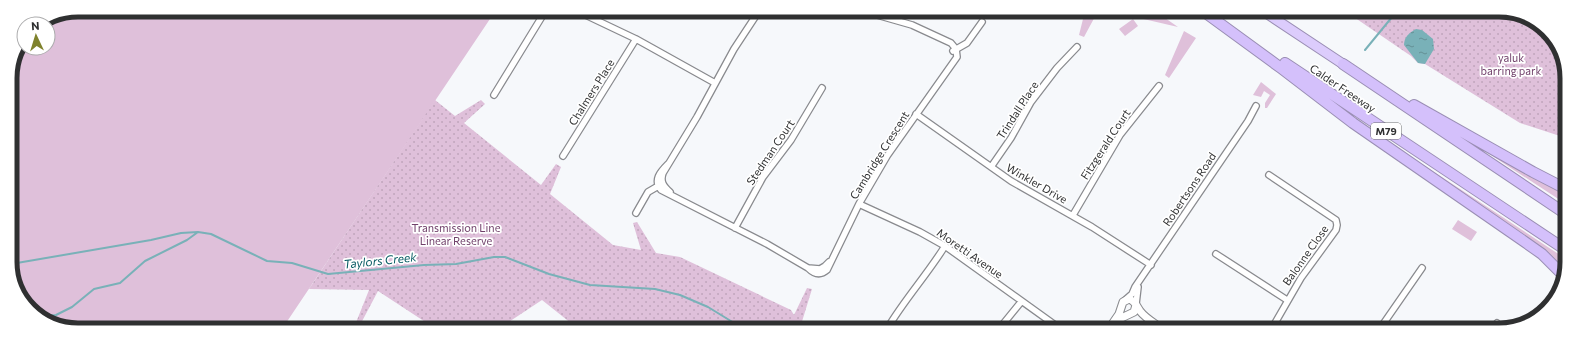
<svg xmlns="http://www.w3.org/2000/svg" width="1577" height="340" font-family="Commissioner,sans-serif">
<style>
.grass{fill:#dfc0da}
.park{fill:url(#park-dots)}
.water{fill:url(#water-ripples)}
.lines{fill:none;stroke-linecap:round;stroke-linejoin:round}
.stream{stroke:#79b1b8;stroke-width:2}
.minor-casing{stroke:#898a8e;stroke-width:8}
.tertiary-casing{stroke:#898a8e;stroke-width:9}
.trunk-casing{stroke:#9a8eb4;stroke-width:11}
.motorway-casing{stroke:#9a8eb4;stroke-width:12}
.minor{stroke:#fff;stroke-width:5.5}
.tertiary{stroke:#fff;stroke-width:7}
.trunk{stroke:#dcccfc;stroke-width:9}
.motorway{stroke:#d4c0fb;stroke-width:10}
.labels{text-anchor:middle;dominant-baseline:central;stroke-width:3.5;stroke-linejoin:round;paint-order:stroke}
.shield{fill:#fff;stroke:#6d6e6f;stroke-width:1}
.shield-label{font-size:10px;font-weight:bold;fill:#2f3031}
.park-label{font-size:11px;fill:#71416b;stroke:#fff}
.street-label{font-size:11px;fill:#2f3031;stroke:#fff}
.water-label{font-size:12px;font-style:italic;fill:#065a62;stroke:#fff}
.rim{fill:none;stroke:#2f3031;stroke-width:5}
</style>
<defs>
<pattern id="park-dots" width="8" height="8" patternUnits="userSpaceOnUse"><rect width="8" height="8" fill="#dfc0da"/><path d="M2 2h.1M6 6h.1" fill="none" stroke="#c0a5bc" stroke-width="1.8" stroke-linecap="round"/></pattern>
<pattern id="water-ripples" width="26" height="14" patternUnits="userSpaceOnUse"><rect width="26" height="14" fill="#79b1b8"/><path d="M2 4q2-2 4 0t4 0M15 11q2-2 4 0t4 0" fill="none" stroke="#649096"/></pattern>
</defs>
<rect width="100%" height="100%" fill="#f6f8fb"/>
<path class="grass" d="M78,10H496L282,329H65L30,310L11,275L10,74L24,43V48H48V24H39L52,15Z
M1085,11H1098L1084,37L1079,35Z
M1109,11H1155L1178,27Z
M1133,19L1138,26L1125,36L1119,29Z
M1184,31L1196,38L1169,78L1165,75Z
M1261,82L1276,94L1267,108H1265V103L1270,95L1264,91L1261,97L1253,95Z
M1369,129L1566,259V272Z
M1486,151L1566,192V204L1494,157Z
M1458,220L1477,232L1471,241L1452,229Z"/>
<path class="park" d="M1345,11H1512L1547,30L1566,65V138L1520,123L1425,64L1418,63L1411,56Z
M435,100L455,116L481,100L485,104L464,123L541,185L556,164L561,167L550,194L613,245L641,250L633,223L637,222L656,253L680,257L791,310L794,315L807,288L812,289L800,328L802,329H568L572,324L542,300L498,329H436L378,291L359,327L355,325L369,290L309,289Z"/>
<path class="water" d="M1416,29L1422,30L1433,39L1434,49L1425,64L1418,63L1404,45C1404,37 1409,33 1416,29Z"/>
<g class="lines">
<path class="stream" d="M1365,50L1397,11
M11,264L151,240L181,233L198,232L211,234L267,261L292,263L328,274L424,265L456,264L494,257H505L549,274L590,285L655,289L680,295L708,307L739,326L748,329
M40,316L56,315L72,307L94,289L120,283L145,261L187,240L198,232"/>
<defs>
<path id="minor" d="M575,10L636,39L715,83
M953,51L967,43L982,22
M494,95L546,10
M916,114L1011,181L1092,227L1151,265
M563,156L636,39
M668,164C660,172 653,180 661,190L767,244L808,268L820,269L825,266L829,262
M991,167L1011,138L1031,102L1057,68L1077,47
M1269,175L1336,220L1337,225L1336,230L1301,278L1271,330
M670,192C663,186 660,181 663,173L697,117L734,49L759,11
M859,204L920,232L945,246L1062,330
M636,213L648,192L660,185
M1073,215L1120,135L1159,86
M735,228L763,177L791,140L822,88
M1216,254L1287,300
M808,268C814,274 820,276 827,270L859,204L887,156L957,57L956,49L951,43L912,25L863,11
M1124,301L1132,294L1135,287L1248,121L1256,106
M1136,304L1138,287
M336,329L346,326L354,329
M887,329C904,300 927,275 945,246
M999,329L1021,302
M1379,330L1422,268
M1492,330L1497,323"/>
<path id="tertiary" d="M1115,321L1134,312L1136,305
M1108,330L1119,314L1123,302L1129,299C1135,301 1136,305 1140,311C1146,319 1156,324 1164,330"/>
<path id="trunk" d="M1263,11L1343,64"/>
<path id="motorway" d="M1203,11L1281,68L1353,123L1525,242L1542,254L1565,277
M1285,63L1566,250
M1343,64L1566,214
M1414,105L1533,172L1566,189"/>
</defs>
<use href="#minor" class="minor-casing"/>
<use href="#tertiary" class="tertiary-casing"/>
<use href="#trunk" class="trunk-casing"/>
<use href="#motorway" class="motorway-casing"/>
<use href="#minor" class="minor"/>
<use href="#tertiary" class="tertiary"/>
<use href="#trunk" class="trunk"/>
<use href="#motorway" class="motorway"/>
</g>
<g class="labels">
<rect class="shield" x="1371" y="123" width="30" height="16" rx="3"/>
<g class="shield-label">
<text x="1386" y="131">M79</text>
</g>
<g class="park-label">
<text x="1511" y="57">yaluk<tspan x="1511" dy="13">barring park</tspan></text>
<text x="456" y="227">Transmission Line<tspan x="456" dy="13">Linear Reserve</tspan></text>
</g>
<g class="street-label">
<text transform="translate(1343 88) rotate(34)">Calder Freeway</text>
<text transform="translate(591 92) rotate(-58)">Chalmers Place</text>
<text transform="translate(1017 110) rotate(-57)">Trindall Place</text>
<text transform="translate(1105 144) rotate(-57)">Fitzgerald Court</text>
<text transform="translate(770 152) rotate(-56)">Stedman Court</text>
<text transform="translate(879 155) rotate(-58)">Cambridge Crescent</text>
<text transform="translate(1037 183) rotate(30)">Winkler Drive</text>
<text transform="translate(1189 189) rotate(-56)">Robertsons Road</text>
<text transform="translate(970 253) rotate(35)">Moretti Avenue</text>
<text transform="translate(1305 255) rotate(-55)">Balonne Close</text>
</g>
<g class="water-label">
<text transform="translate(380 260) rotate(-6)">Taylors Creek</text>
</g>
</g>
<path d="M0 0H1577V340H0ZM78 17H1499A61 61 0 0 1 1560 78V262A61 61 0 0 1 1499 323H78A61 61 0 0 1 17 262V78A61 61 0 0 1 78 17Z" fill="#fff" fill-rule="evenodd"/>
<path class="rim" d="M78 17H1499A61 61 0 0 1 1560 78V262A61 61 0 0 1 1499 323H78A61 61 0 0 1 17 262V78A61 61 0 0 1 78 17Z"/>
<g transform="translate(36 36) rotate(356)"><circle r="19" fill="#ffffff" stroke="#acacad"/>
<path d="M0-3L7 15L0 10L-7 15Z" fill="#7f822c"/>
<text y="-6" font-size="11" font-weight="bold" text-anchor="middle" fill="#2f3031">N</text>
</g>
</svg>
